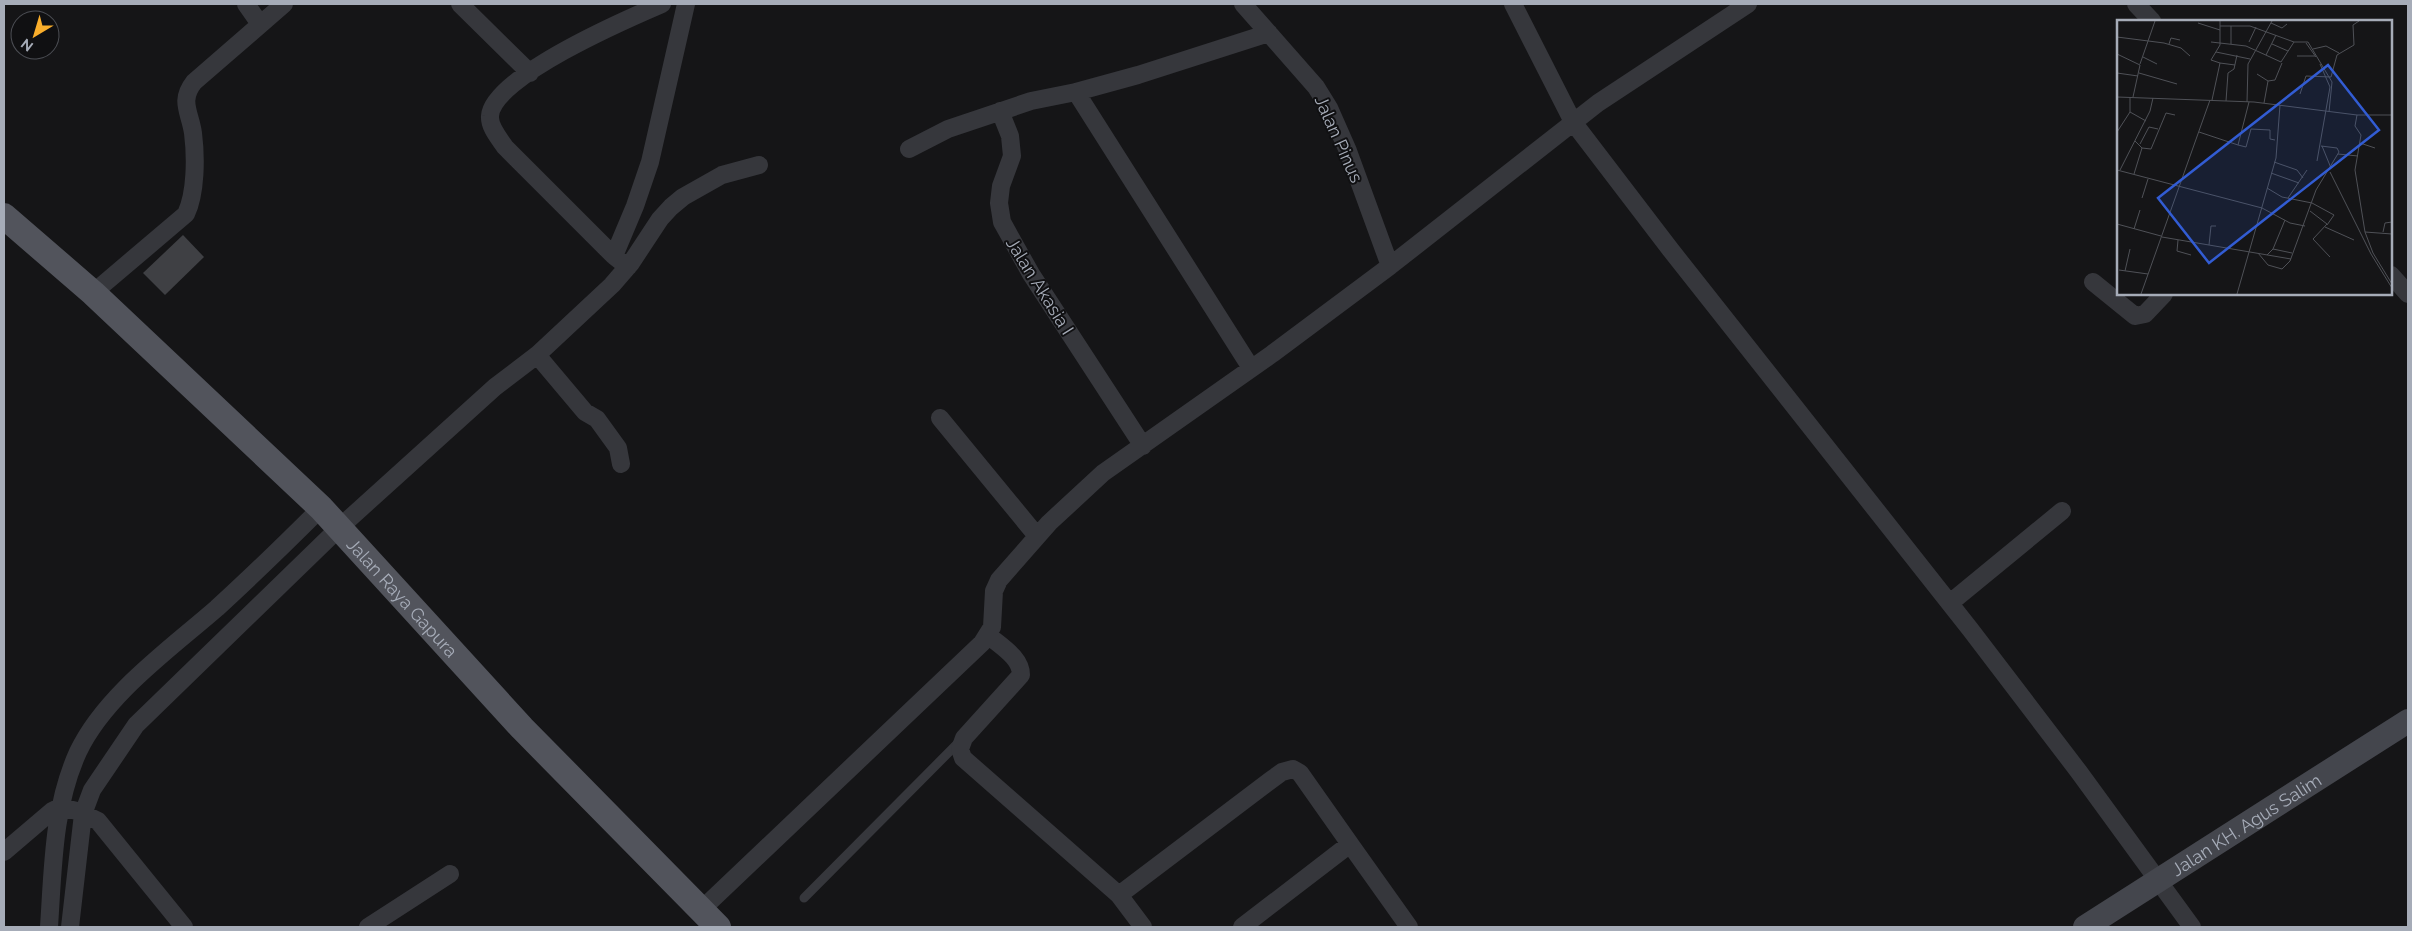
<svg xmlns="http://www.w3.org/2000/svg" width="2412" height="931" font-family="Raleway,sans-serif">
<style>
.building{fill:#3f4044}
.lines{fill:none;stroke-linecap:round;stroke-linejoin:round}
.lane{stroke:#36373c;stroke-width:9}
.street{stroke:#36373c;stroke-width:18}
.secondary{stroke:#44464d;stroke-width:24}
.primary{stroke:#52545c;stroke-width:26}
.labels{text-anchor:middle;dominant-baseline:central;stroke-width:4;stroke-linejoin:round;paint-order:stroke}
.street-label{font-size:18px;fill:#a6acb8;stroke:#101012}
.inset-road{fill:none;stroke:#4f5157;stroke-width:1}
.view{fill:#325cd3;fill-opacity:0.15;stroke:#325cd3;stroke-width:2.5}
.inset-edge{fill:none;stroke:#a6acb8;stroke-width:2.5}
</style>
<rect width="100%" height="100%" fill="#151517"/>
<path class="building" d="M183,235L204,257L165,295L143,273Z"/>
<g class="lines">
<path class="lane" d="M804,898L960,741"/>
<path class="street" d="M246,4L260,24
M460,4L530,73
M1243,4L1316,87L1329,108L1348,151L1390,266
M1513,4L1573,122L1670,249L1970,629L2079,772L2192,927
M2136,4L2152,21
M1076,92L1251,368
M1000,111L1010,136L1012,156L1001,186L999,203L1002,222L1031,274L1143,446
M909,149L948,129L1031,101L1076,92L1138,75L1269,33
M614,256L635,206L650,162L686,4
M628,267L614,256L505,147C499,138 489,127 490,116C492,77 627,19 662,4
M2391,275L2408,294
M2093,282L2135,316L2145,314L2164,294
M93,293L186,214C196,193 196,157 193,133C190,112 179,101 194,82L284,4
M537,355L585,412L597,419L618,448L621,464
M940,418L1037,536
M1950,603L2062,511
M988,635C1000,646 1021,657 1021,675L964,738L960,749L963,758L1119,895L1271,780L1282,772L1293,769L1300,773L1350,844
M4,852L52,811L60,807L77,811L98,821L184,927
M1119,895L1143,927
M700,911L982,643L992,627L994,591L999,580L1049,523L1103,473L1272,354L1390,266L1598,103L1748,4
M49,927C53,868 53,807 78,752C105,695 170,649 217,608C252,576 287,542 321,508
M70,927L83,814L92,790L136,725L339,528L495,387L537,355L612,285L631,263L660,219L671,207L683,197L722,175L759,165
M368,927L450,874
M1242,927L1350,844L1409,927"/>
<path class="secondary" id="s1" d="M2085,927L2408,721"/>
<path class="primary" id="s2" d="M4,216L93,293L321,508L522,728L718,927"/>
</g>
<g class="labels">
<g class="street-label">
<text transform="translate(1339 139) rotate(66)">Jalan Pinus</text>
<text transform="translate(1040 286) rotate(58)">Jalan Akasia I</text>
<text stroke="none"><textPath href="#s2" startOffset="552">Jalan Raya Gapura</textPath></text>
<text stroke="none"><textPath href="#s1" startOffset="191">Jalan KH. Agus Salim</textPath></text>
</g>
</g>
<g transform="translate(2117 20)">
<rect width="275" height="275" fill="#151517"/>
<path class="inset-road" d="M81,3L103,10M154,3L165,8L170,4M103,6H133L177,22H191L215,62L212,92M114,6V24M0,17L47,23L64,28L73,36M94,22L129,26L164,42L177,22M132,22L139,7M189,23L199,37M52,24L54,18L63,20M155,24L171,31M196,29L209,26L222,33M99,32L133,39M0,34L23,45L16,77M149,35L159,15M180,36H198M26,37L40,44M103,43L118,45M23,44L38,1M0,53L21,56M22,53L60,64M140,54L151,61L147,83M151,61L158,60L165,43M183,74L189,56L214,57L220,35L237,25L236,5L242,1M0,77L137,82L240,95H275M13,77V92L29,101M95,80L103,43L94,40L103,25V1M109,81L111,53L117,49L120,35M130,82L131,44L155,1M240,95L238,106L244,115L238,150L248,212L256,233L275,264M0,112L13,92M82,112L121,125L132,82M243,123L258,128M23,124L32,107L41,109M121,125L129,127L134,109L153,110V119L158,120M205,126L214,148M25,128L34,129L49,93L58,95M221,134L241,136M200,141L213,67L203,44M157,142L180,150L186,158M0,150L145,188L173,203L188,206M3,150L33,91L36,78M213,152L254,234L275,268M154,153L182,163M17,154L25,128L18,121M150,168L165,177L195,183L217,195L210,205M25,178L31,159M171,178L190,150M193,191L210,204L196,219L213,237M0,204L44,216M208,207L237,220M17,209L23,190M248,212L275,214M266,212L268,203L275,202M45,217L174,239M61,220L60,231L74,235M92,225L94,206H99M156,229L168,200M141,233L151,245L165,249L173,241L199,170L222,132L220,128L204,126M150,235L156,229L175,233M2,250L31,254M8,251L13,229M24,274L93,80M120,274L159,138L163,85"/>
<path class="view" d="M211,45L262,110L92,243L41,178Z"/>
<rect width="275" height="275" class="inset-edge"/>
</g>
<rect width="2412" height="931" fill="none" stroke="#a6acb8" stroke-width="10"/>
<g transform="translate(35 35) rotate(218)"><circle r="24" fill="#101012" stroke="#4c4e54"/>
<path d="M0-4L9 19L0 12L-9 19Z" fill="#faae2b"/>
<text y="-8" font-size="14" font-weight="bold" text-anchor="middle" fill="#a6acb8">N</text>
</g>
</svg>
